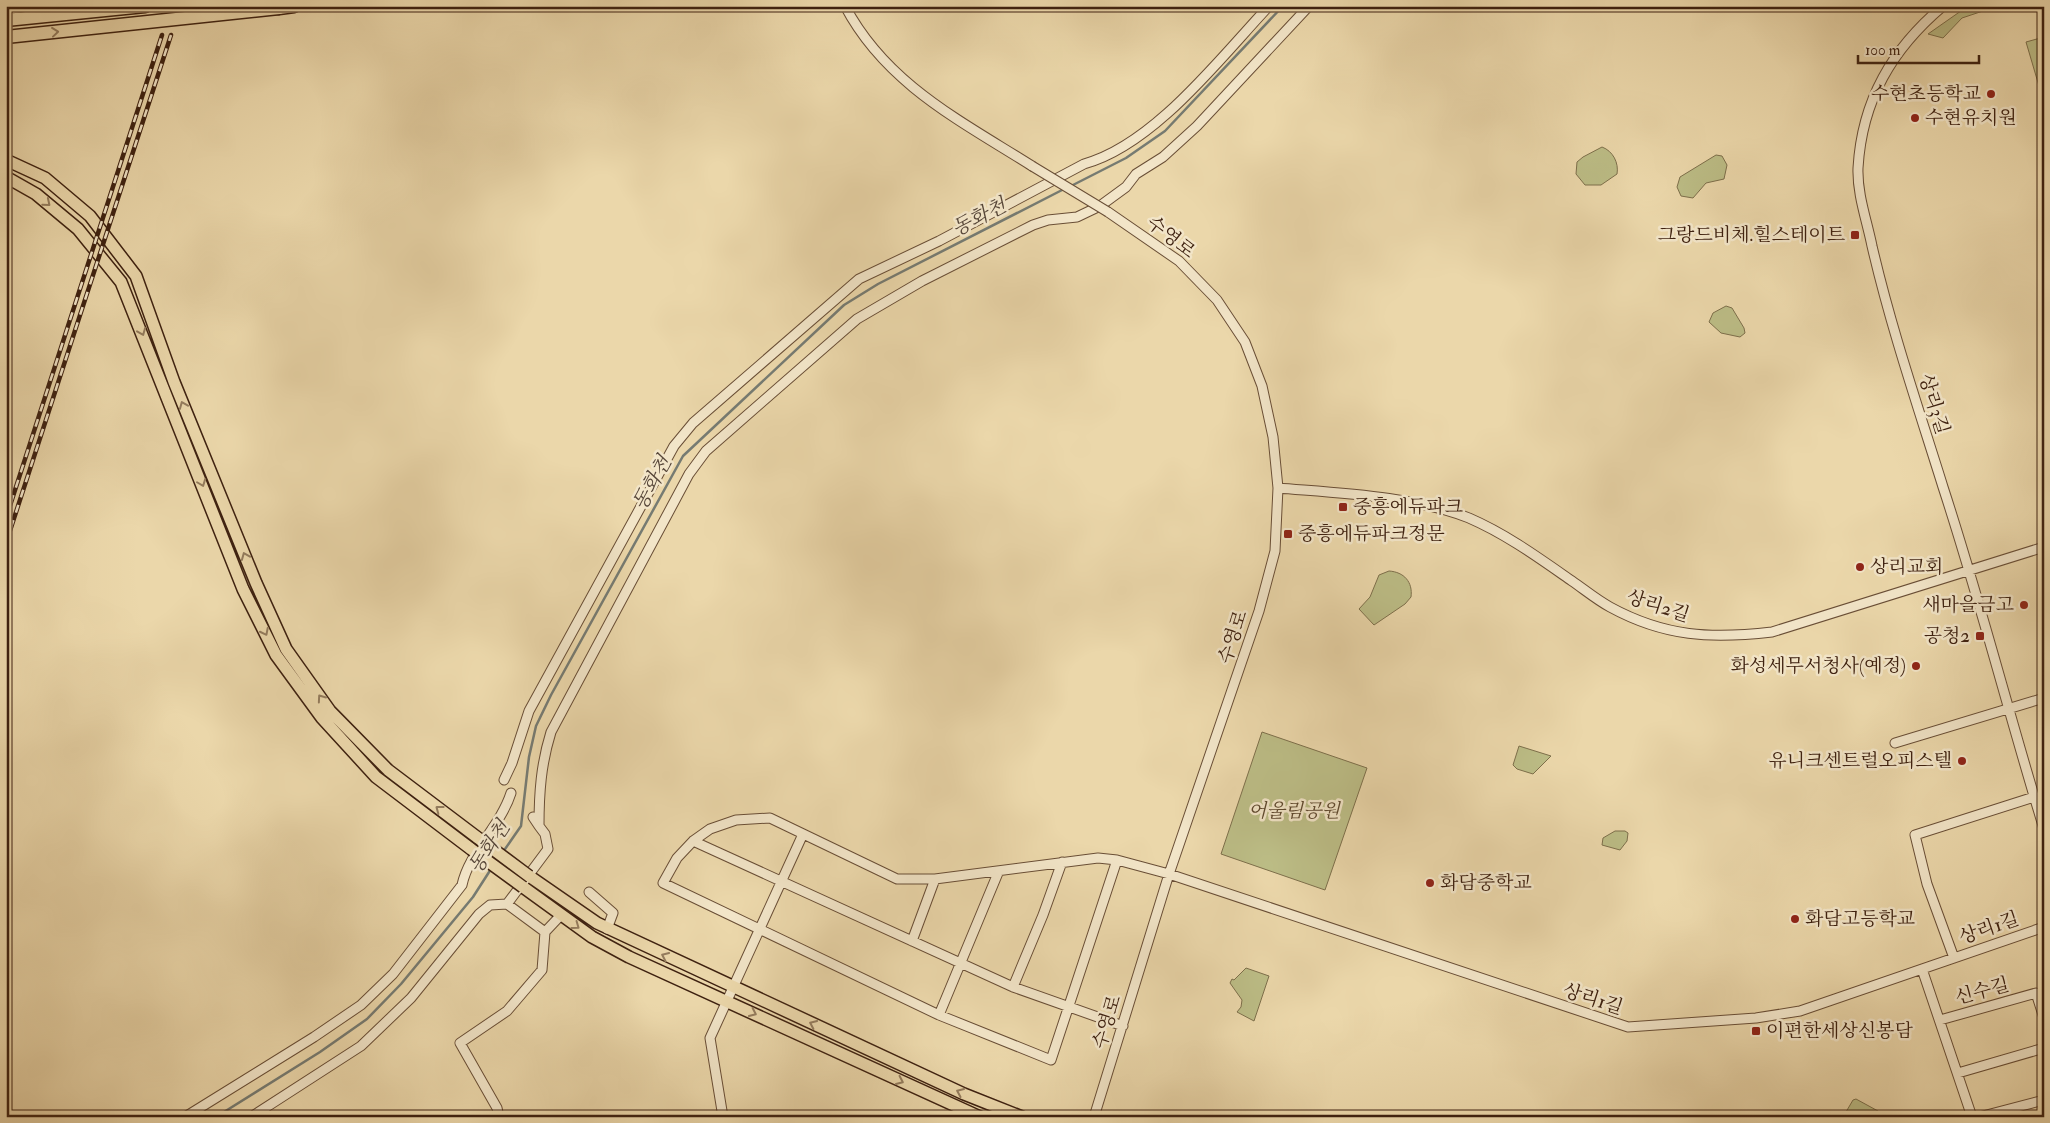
<svg xmlns="http://www.w3.org/2000/svg" width="2050" height="1123" font-family="'IM FELL Double Pica','Noto Serif KR',serif">
<style>
.green{fill:#bcbd86;stroke:#7d6f4b}
.lines{fill:none;stroke-linecap:round;stroke-linejoin:round}
.stream{stroke:#767b72;stroke-width:2.5}
.minor-casing{stroke:#694e36;stroke-width:11}
.major-casing{stroke:#3e2110;stroke-width:14}
.highway-casing{stroke:#3e2110;stroke-width:15}
.minor{stroke:#f2e5c8;stroke-width:9}
.major{stroke:#ebd7aa;stroke-width:11}
.highway{stroke:#ebd7aa;stroke-width:12}
.rail-casing{stroke:#3e2110;stroke-width:4.5}
.rail{stroke:#f2e5c8;stroke-width:2.5;stroke-dasharray:8;stroke-linecap:butt}
.minor-bridge-casing{stroke:#694e36;stroke-width:11;stroke-linecap:butt}
.major-bridge-casing{stroke:#3e2110;stroke-width:14;stroke-linecap:butt}
.highway-bridge-casing{stroke:#3e2110;stroke-width:15;stroke-linecap:butt}
.minor-bridge{stroke:#f2e5c8;stroke-width:9}
.major-bridge{stroke:#ebd7aa;stroke-width:11}
.highway-bridge{stroke:#ebd7aa;stroke-width:12}
.oneway{stroke:#947c5d}
.poi-dot{fill:#8f2418;stroke:#f2e5c8;stroke-width:2}
.labels{text-anchor:middle;dominant-baseline:central;stroke-width:5;stroke-linejoin:round;paint-order:stroke}
.poi-label{font-size:19px;fill:#3e2110;stroke:#f2e5c8;text-anchor:start}
.street-label{font-size:19px;fill:#3e2110;stroke:#f2e5c8}
.park-label{font-size:19px;font-style:italic;fill:#5e482e;stroke:#f2e5c8}
.water-label{font-size:20px;font-style:italic;fill:#564639;stroke:#f2e5c8}
</style>
<rect width="100%" height="100%" fill="#ebd7aa"/>
<filter id="stains"><feTurbulence type="fractalNoise" baseFrequency=".004" numOctaves="4"/><feColorMatrix values="0 0 0 0 .2 0 0 0 0 .09 0 0 0 0 .02 0 0 0 .5 -.17"/></filter>
<radialGradient id="worn" r=".72"><stop offset=".6" stop-color="#630" stop-opacity="0"/><stop offset="1" stop-color="#630" stop-opacity=".3"/></radialGradient>
<path class="green" d="M1968,6H1998L1962,18L1943,38L1928,34Z
M2044,37V103L2026,42Z
M1602,147C1613,151 1619,163 1617,174L1601,185H1585L1576,174L1577,162L1583,157Z
M1716,155L1722,156L1727,165L1724,179L1706,183L1693,198L1681,196L1677,187L1680,177Z
M1726,306L1732,308L1744,328L1745,333L1740,337L1721,333L1709,322L1713,313Z
M1389,571C1404,572 1413,582 1411,597L1405,604L1374,625L1359,609L1370,597L1379,575Z
M1262,732L1367,768L1325,890L1221,854Z
M1519,746L1551,756L1533,774L1517,769L1513,765Z
M1615,831H1625L1628,833L1627,841L1620,850L1602,845L1603,838Z
M1246,968L1269,976L1254,1021L1237,1012L1241,1007L1242,1000L1230,983L1232,979L1234,980Z
M1856,1099L1878,1111L1882,1117H1843L1853,1100Z"/>
<g class="lines">
<path class="stream" d="M1071,186L1126,158L1165,131L1283,6
M503,852L521,826L529,757L536,726L551,695L683,456L844,305L878,284L1066,188
M216,1117L320,1052L367,1019L401,984L473,897L491,869"/>
<defs>
<path id="minor" d="M845,6C886,84 961,121 1032,166
M1943,6C1892,49 1862,100 1858,168C1857,194 1867,221 1872,246C1891,328 1918,407 1943,487C1980,600 2009,715 2044,829
M1278,488C1337,493 1414,496 1469,518C1506,534 1539,558 1572,581C1585,590 1597,600 1610,607C1665,637 1711,639 1772,632L2044,547
M1895,743L2044,698
M504,780L512,763L529,711L674,446L693,423L859,279L939,241L1084,164C1154,145 1220,58 1269,6
M533,817L539,826C539,793 541,764 551,732L689,474L706,451L857,319L922,281L1033,225L1048,220L1077,217L1100,206L1126,187L1136,174L1163,157L1197,126L1309,6
M693,841L1013,987L1123,1026
M1117,860L1051,1060L939,1015L663,883L677,858L693,841L710,829L736,820L770,818L897,879H935L1098,858L1117,860L1169,874L1628,1027L1756,1018L1800,1011L2044,927
M589,892L613,913L607,929
M507,904L545,932
M912,941L935,879
M1954,958L1927,884L1915,835L2034,797
M1922,969L1972,1117
M1013,987L1043,915L1062,862
M939,1015L998,873
M1940,1020L2036,993L2044,1018
M1958,1073L2044,1048
M185,1117L314,1037L361,1005L393,974L462,885C469,852 500,827 511,793
M251,1117L361,1046L411,998L479,914L490,905L507,904L548,849L545,834L539,826
M499,1117L497,1108L460,1043L507,1011L542,970L545,932L561,915
M723,1117L710,1038L803,834
M1094,1117L1169,874L1259,611L1275,551L1278,488L1273,437L1262,386L1245,342L1217,300L1179,261L1108,212
M1979,1117L2044,1100"/>
<path id="major" d="M6,160L45,178L90,216L136,276L174,382L256,583L286,649L330,711L388,770L478,838
M6,177L36,194L78,229L121,282L243,589L276,655L322,718L376,777L471,849
M529,876L597,923L964,1094L1022,1117
M523,887L592,937L629,957L980,1117"/>
<path id="highway" d="M6,8L20,6
M279,8L294,6
M6,20L145,6"/>
</defs>
<use href="#minor" class="minor-casing"/>
<use href="#major" class="major-casing"/>
<use href="#highway" class="highway-casing"/>
<use href="#minor" class="minor"/>
<use href="#major" class="major"/>
<use href="#highway" class="highway"/>
<defs>
<path id="rail" d="M6,518L162,35
M6,543L171,35"/>
</defs>
<use href="#rail" class="rail-casing"/>
<use href="#rail" class="rail"/>
<defs>
<path id="minor-bridge" d="M1032,166L1108,212"/>
<path id="major-bridge" d="M478,838L529,876
M471,849L523,887"/>
<path id="highway-bridge" d="M6,37L279,8"/>
</defs>
<use href="#minor-bridge" class="minor-bridge-casing"/>
<use href="#major-bridge" class="major-bridge-casing"/>
<use href="#highway-bridge" class="highway-bridge-casing"/>
<use href="#minor-bridge" class="minor-bridge"/>
<use href="#major-bridge" class="major-bridge"/>
<use href="#highway-bridge" class="highway-bridge"/>
</g>
<defs><path id="oneway-chevron" d="M-2-3.5L2.5 0L-2 3.5" fill="none" stroke-width="1.6" stroke-linecap="round" stroke-linejoin="round" transform="scale(1.25)"/></defs>
<g class="oneway">
<use href="#oneway-chevron" transform="translate(55 32) rotate(-6)"/>
<use href="#oneway-chevron" transform="translate(47 203) rotate(40)"/>
<use href="#oneway-chevron" transform="translate(142 332) rotate(68)"/>
<use href="#oneway-chevron" transform="translate(183 405) rotate(-112)"/>
<use href="#oneway-chevron" transform="translate(202 483) rotate(69)"/>
<use href="#oneway-chevron" transform="translate(245 556) rotate(-112)"/>
<use href="#oneway-chevron" transform="translate(265 632) rotate(63)"/>
<use href="#oneway-chevron" transform="translate(321 698) rotate(-125)"/>
<use href="#oneway-chevron" transform="translate(439 809) rotate(-143)"/>
<use href="#oneway-chevron" transform="translate(576 926) rotate(36)"/>
<use href="#oneway-chevron" transform="translate(665 956) rotate(-155)"/>
<use href="#oneway-chevron" transform="translate(753 1013) rotate(25)"/>
<use href="#oneway-chevron" transform="translate(813 1024) rotate(-155)"/>
<use href="#oneway-chevron" transform="translate(900 1081) rotate(25)"/>
<use href="#oneway-chevron" transform="translate(960 1092) rotate(-156)"/>
</g>
<g class="poi-dot">
<circle cx="1991" cy="94" r="5"/>
<circle cx="1915" cy="118" r="5"/>
<rect x="1850" y="230" width="10" height="10" rx="2.5"/>
<rect x="1338" y="502" width="10" height="10" rx="2.5"/>
<rect x="1283" y="529" width="10" height="10" rx="2.5"/>
<circle cx="1860" cy="567" r="5"/>
<circle cx="2024" cy="605" r="5"/>
<rect x="1975" y="631" width="10" height="10" rx="2.5"/>
<circle cx="1916" cy="666" r="5"/>
<circle cx="1962" cy="761" r="5"/>
<circle cx="1430" cy="883" r="5"/>
<circle cx="1795" cy="919" r="5"/>
<rect x="1751" y="1026" width="10" height="10" rx="2.5"/>
</g>
<g class="labels">
<g class="poi-label">
<text x="1981" y="94" text-anchor="end">수현초등학교</text>
<text x="1925" y="118">수현유치원</text>
<text x="1845" y="235" text-anchor="end">그랑드비체.힐스테이트</text>
<text x="1353" y="507">중흥에듀파크</text>
<text x="1298" y="534">중흥에듀파크정문</text>
<text x="1870" y="567">상리교회</text>
<text x="2014" y="605" text-anchor="end">새마을금고</text>
<text x="1970" y="636" text-anchor="end">공청2</text>
<text x="1906" y="666" text-anchor="end">화성세무서청사(예정)</text>
<text x="1952" y="761" text-anchor="end">유니크센트럴오피스텔</text>
<text x="1440" y="883">화담중학교</text>
<text x="1805" y="919">화담고등학교</text>
<text x="1766" y="1031">이편한세상신봉담</text>
</g>
<g class="street-label">
<text transform="translate(1171 237) rotate(38)">수영로</text>
<text transform="translate(1934 404) rotate(73)">상리3길</text>
<text transform="translate(1658 606) rotate(18)">상리2길</text>
<text transform="translate(1233 637) rotate(-72)">수영로</text>
<text transform="translate(1989 928) rotate(-19)">상리1길</text>
<text transform="translate(1982 991) rotate(-15)">신수길</text>
<text transform="translate(1593 999) rotate(18)">상리1길</text>
<text transform="translate(1107 1022) rotate(-73)">수영로</text>
</g>
<g class="park-label">
<text x="1294" y="811">어울림공원</text>
</g>
<g class="water-label">
<text transform="translate(979 217) rotate(-27)">동화천</text>
<text transform="translate(652 483) rotate(-61)">동화천</text>
<text transform="translate(489 847) rotate(-57)">동화천</text>
</g>
</g>
<rect width="2050" height="1123" fill="none" stroke="#ebd7aa" stroke-width="25"/>
<rect x="8" y="8" width="2035" height="1108" fill="none" stroke="#3e2110" stroke-width="2.5"/>
<rect x="12" y="12" width="2025" height="1098" fill="none" stroke="#3e2110"/>
<path d="M1858 55v8h121v-8" fill="none" stroke="#3e2110" stroke-width="2.5"/>
<text x="1865" y="55" font-size="15" fill="#3e2110" stroke="#f2e5c8" stroke-width="4" paint-order="stroke">100 m</text>
<rect width="100%" height="100%" filter="url(#stains)"/>
<rect width="100%" height="100%" fill="url(#worn)"/>
</svg>
